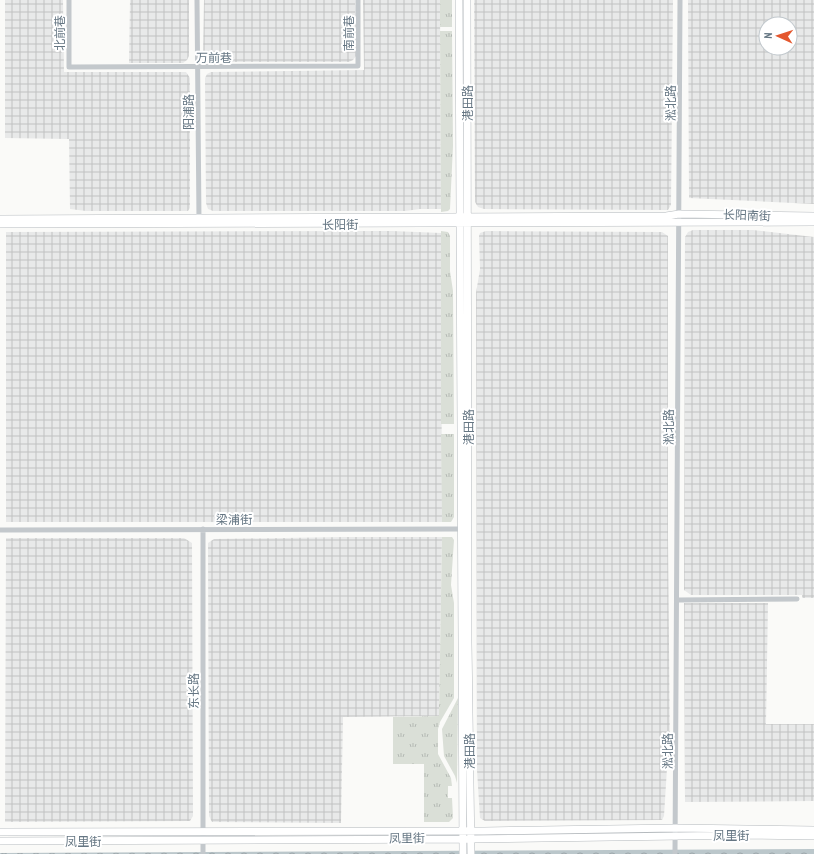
<svg xmlns="http://www.w3.org/2000/svg" width="814" height="854" font-family="'PT Sans Narrow','Noto Sans SC',sans-serif">
<style>
.industrial{fill:url(#industrial-grid);fill-rule:evenodd}
.grass{fill:url(#grass-tufts)}
.water{fill:url(#water-waves)}
.lines{fill:none;stroke-linecap:round;stroke-linejoin:round}
.major-casing{stroke:#b5babe;stroke-width:8}
.minor{stroke:#c3c8cc;stroke-width:5}
.major{stroke:#fff;stroke-width:7}
.labels{text-anchor:middle;dominant-baseline:central;stroke-width:4;stroke-linejoin:round;paint-order:stroke}
.street-label{font-size:12px;fill:#657683;stroke:#fff}
</style>
<defs>
<pattern id="industrial-grid" width="8" height="8" patternUnits="userSpaceOnUse"><rect width="8" height="8" fill="#e8e9e9"/><path d="M0 4h8M4 0v8" fill="none" stroke="#c0c1c2"/></pattern>
<pattern id="grass-tufts" width="24" height="20" patternUnits="userSpaceOnUse"><rect width="24" height="20" fill="#dadfd7"/><path d="M3 7l-1-3M5 7V3M7 7l1-3M15 17l-1-3M17 17v-4M19 17l1-3" fill="none" stroke="#b4b9b4"/></pattern>
<pattern id="water-waves" width="16" height="10" patternUnits="userSpaceOnUse"><rect width="16" height="10" fill="#bbc7cb"/><path d="M0 5q4-4 8 0t8 0" fill="none" stroke="#9ca6aa"/></pattern>
</defs>
<rect width="100%" height="100%" fill="#fafaf8"/>
<path class="industrial" d="M5,0H63L64,72H186L190,78V208L188,211H86L70,209L69,139L5,138Z
M130,0H189V56L187,60L183,63H129Z
M204,0H355L356,56L353,60L349,62H207L203,57Z
M363,0H440L441,209H420L405,211H213L208,209L206,203L205,78L207,74L211,72L364,70Z
M474,0H673L671,205L668,210L484,209L478,207L475,202Z
M688,0H814V204L689,198ZM766,24H790V48H766Z
M693,230H753L814,237V598H802V595H691L684,590L685,237L688,232Z
M392,231L441,233L442,522H6V232Z
M486,231L662,232L668,236V537L670,752L667,768L664,816L662,820L485,821L480,818L477,770L476,293L480,269L479,236L480,233Z
M344,537H442L439,716L343,717L341,823L212,822L209,816L208,543L214,539Z
M6,538H184L192,543L193,816L190,821L5,822Z
M684,603H768L766,724H814V801L685,802Z"/>
<path class="grass" d="M440,0H452V27H440Z
M440,31H452L453,146L450,209L448,211L441,212Z
M441,231L448,232L450,236V271L453,291L454,424H441Z
M441,434H454V517L451,522H442Z
M442,537H452L454,540L451,585L454,603V698L440,722L438,729V754L451,778L452,786H448V798H452L453,818L449,822H424V764H393V717L439,716Z
M458,698L457,783L455,776L444,756L442,729Z"/>
<path class="water" d="M814,849V854H0V853Z"/>
<g class="lines">
<defs>
<path id="major" d="M459,0L463,854
M467,0L468,643L471,854
M0,219L666,216L679,214L814,216
M0,224L814,222
M0,832L484,831L676,828L814,830
M0,841L470,839L749,835L814,836"/>
</defs>
<use href="#major" class="major-casing"/>
<path class="minor" d="M69,0V67L358,66V0
M197,0L199,220
M0,530L463,529
M678,600L797,599
M203,854V529
M675,854L680,0"/>
<use href="#major" class="major"/>
</g>
<g class="labels">
<g class="street-label">
<text transform="translate(59 33) rotate(-90)">北前巷</text>
<text transform="translate(348 33) rotate(-90)">南前巷</text>
<text x="214" y="57">万前巷</text>
<text transform="translate(467 103) rotate(-90)">港田路</text>
<text transform="translate(670 103) rotate(-90)">淞北路</text>
<text transform="translate(188 112) rotate(-90)">阳浦路</text>
<text transform="translate(747 215) rotate(2)">长阳南街</text>
<text x="340" y="224">长阳街</text>
<text transform="translate(468 427) rotate(-90)">港田路</text>
<text transform="translate(668 427) rotate(-90)">淞北路</text>
<text x="234" y="519">梁浦街</text>
<text transform="translate(193 691) rotate(-90)">东长路</text>
<text transform="translate(469 751) rotate(-90)">港田路</text>
<text transform="translate(667 751) rotate(-90)">淞北路</text>
<text x="731" y="835">凤里街</text>
<text transform="translate(407 838) rotate(-1)">凤里街</text>
<text x="83" y="841">凤里街</text>
</g>
</g>
<g transform="translate(778 36) rotate(273)"><circle r="19" fill="#ffffff" stroke="#c1c8cd"/>
<path d="M0-3L7 15L0 10L-7 15Z" fill="#e4572e"/>
<text y="-6" font-size="11" font-weight="bold" text-anchor="middle" fill="#657683">N</text>
</g>
</svg>
